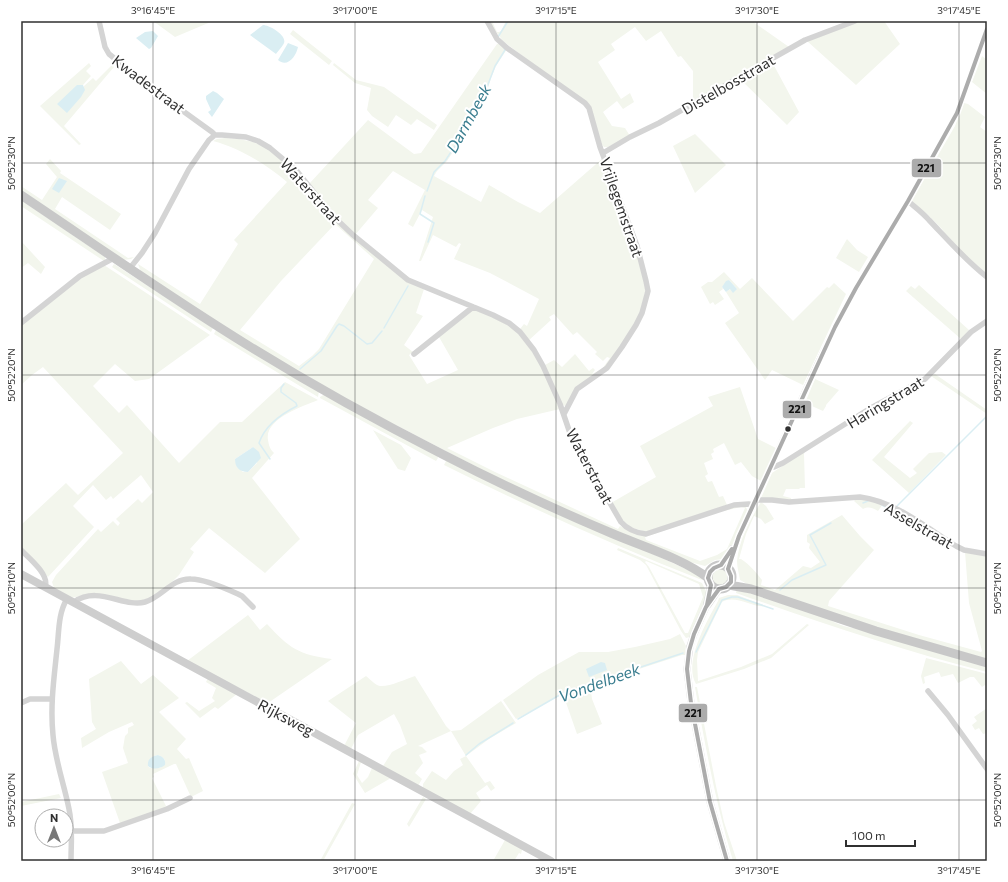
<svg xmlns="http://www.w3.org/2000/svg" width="1008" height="882" font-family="Commissioner,sans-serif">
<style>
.green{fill:#f3f6ed;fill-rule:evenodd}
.water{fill:#daeef3}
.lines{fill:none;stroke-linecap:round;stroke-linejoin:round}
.stream{stroke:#daeef3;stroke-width:1.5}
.minor{stroke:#d4d4d4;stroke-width:5.5}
.tertiary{stroke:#d4d4d4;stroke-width:7}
.secondary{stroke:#cecece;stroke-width:8}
.primary{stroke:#c8c8c8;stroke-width:9}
.bus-1-casing{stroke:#fff;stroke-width:7}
.bus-1{stroke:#acacac;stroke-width:4}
.ticks{fill:none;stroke:#303030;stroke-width:1;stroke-opacity:0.45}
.bus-dot{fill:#303030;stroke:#fff;stroke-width:1.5}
.labels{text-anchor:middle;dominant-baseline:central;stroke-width:4;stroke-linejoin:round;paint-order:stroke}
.street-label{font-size:15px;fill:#303030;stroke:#fff}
.water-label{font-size:16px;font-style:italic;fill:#397d8f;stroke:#fff}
.line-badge{stroke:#fff;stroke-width:1.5}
.pale-badge-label{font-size:11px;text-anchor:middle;font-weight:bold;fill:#111}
.neatline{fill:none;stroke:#303030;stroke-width:1.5}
.ticks-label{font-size:10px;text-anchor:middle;fill:#303030}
</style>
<rect width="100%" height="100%" fill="#fff"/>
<path class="green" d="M153,21H213L175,37Z
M488,21H492L497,32H499L501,31L506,21H752L789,47L693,101V71L681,56L678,57L661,31L646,41L635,27L611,44L615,50L598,62L621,99L630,93L634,102L623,109L617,101L603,112L612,126L625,128L630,136L608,147H604L602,145L591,109L503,41Z
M861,21H884L900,44L856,85L807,41L849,24Z
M293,30L332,61L329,65L290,34Z
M497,44H499L507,49L496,66L491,78L486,95L455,149L447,161L437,171L434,176L481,202L489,185L518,202L540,213L603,158L618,196L639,259L646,288L639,318L606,368L580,385L566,406L562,405L545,365L554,360L562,367L575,354L589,371L593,368L595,370L592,374L602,369L610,358L607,357L603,361L595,354L597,352L577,332L573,335L554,314L549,317L551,320L528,341L520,329L524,324L527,326L539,299L490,273L454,259L461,244L459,243L456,247L433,235L421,261H419L433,217L422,210L413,227L408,224L425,190L393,171L368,200L378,208L355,235L342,224L309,184L368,120L414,154L421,153Z
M982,56L987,60V94L972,82Z
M771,60L799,112L787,125L739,78Z
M89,63L91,66L86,71L91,76L83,85H80L84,87V86L93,78L96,81L112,65L114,67L64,126L81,144L79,145L40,106Z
M334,63L356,80L384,87L437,125L434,130L417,119L411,125L396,115L388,127L372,116L367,110L371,88L355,83L333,65Z
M964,103L968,104L985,117L980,127L987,132V274L950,242L942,229L928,215L914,204L912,200L955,126Z
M695,134L726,165L695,193L673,146Z
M225,138L239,139L253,142L264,146L277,156L296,173L334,219L424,289L416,313L423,316L404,345L413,352L409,355L427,384L458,370L439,337L474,309C485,314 499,318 508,325C534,343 548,381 560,409L517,419L493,428L447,448L495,472L618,529L620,526L635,533L645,536L736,506L746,507L748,512L730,550L723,559L715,560L705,566L682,560L527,493L396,425H392L236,335L141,272L138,264L200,304L238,244L234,240L287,182C265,164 240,148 213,141L217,139ZM335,224L374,259L319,349L312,356L299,366L240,330L281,281ZM741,507L745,508L727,549L717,555L700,561L646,540L645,537L719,512Z
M50,159L61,171L60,173L121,214L110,230L62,197L55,209L128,258L134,257L131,259L123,260L21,190V186L42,200L57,177L46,164Z
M21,200L105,257V260L104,261L21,206Z
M847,239L857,250L868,257L859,272L836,258Z
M21,241L45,267L41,274L28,263L21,268Z
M114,264L213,328L211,332L112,267Z
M104,265L210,335L149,379L135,381L115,364L93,386L119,413L127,405L179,463L220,422H242L285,382L318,400C303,406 264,419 268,440C269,446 270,449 274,453L252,478L300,539L265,573L209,528L190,549L194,552L179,575L170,584L152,597L143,600L133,601L87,594L72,598L54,588L52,582L56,575L98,529L101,532L113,521L118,526L120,523L116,519L138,499L142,503L153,492L141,475L113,499L111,496L106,500L93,485L73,506L94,527L48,577L21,548V525L66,483L78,495L123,453L43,367L32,375L21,385V324L86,274ZM253,447L257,463L248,472H243L237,467L235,459Z
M724,272L740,289L752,278L793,321L827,287L829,288L834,283L846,294L803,385L772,370L765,380L725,323L739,313L726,292L730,289H737L729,280L722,287L723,289L719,292L724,299L715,305L713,302L710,304L701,287L708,282H712Z
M919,285L969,330L961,339L906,291L911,286L915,289Z
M216,330L319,391L318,397L214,334Z
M935,374L987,410V414L931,376Z
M815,379L839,390L826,405V406L823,411L805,403Z
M740,387L758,439L776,448L761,481L752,476L741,462L735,465L724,443L713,449L714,452L711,454L713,459L704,463L708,474L705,476L708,482L712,481L719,497L723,496L727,505L646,532L627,526L621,519L611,503L656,477L640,446L713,406L708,397Z
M325,394L437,455L438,458L436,461L320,398V397Z
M910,421L913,423L884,457L910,478L917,473L913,469L929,453L942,452L946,455L909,493L872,460Z
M373,430L401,445L411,458L405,471L398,469Z
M805,451L804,454L805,488H800L799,489H786L783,496L791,498V500L761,498L772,473Z
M446,461H450L701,576L702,580C614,546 529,507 444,465Z
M857,498L883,504L878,511C873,508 869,506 863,509L854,501Z
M761,502L766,506L774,519L765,524L761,519L754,516L746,534L739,559H741C750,565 755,571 762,580L761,585L775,590L803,566L811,568L820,562L809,548L810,544L807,542V535L842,515L860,536L874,550L829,601L828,606L919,635L981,652L982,651L969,603L965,552L987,555V659L869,625L749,585L740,580C739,574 737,567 737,561C739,540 750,520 761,502Z
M618,548L702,583L706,591L708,592L690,637L686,638L681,631L646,565L640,560L617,550ZM646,561L699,584L703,597L688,633H685L649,567L645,562Z
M711 577a9 9 0 1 1 18 0a9 9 0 1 1-18 0Z
M737,588L828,618C835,624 849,629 859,628L987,665V672C902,651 819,622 736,593Z
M728,595H737L766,606C751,608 736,594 722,602L698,652L697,660L698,681L741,667L772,654L807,624L809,625L771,658L744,669L696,684C683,662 707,621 718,601L719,598Z
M248,615L260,630L267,624C289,648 299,655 332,659L268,703L187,661Z
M680,634L686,646L685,655H682L590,685L592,699L602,724L577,734L563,694L516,719L503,700L538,675L579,652H608L635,647L670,639Z
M926,658L987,674V687L985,685L982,687L974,677H970L958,683L953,674L941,677L939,672L924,677L925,683L923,684L921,676Z
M121,661L141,684L153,675L179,698L159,712L186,739L177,749L186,759L189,758L203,791L191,797L176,764H174L153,774L154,777L152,778L167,808L120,823L102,772L128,763L123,748L125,736L128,733V728L134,725L132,722L109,732L82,748L81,738L96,729L92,722L89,679ZM158,755L162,757L165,760L160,768H150L148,766C148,759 152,756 158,755Z
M366,676C370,679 375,685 380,686C389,687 406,679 415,676L446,726L451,731L461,730L501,701L516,723L489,739L466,756L485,783L490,781L495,788L491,791L487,785L476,793L481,801L470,814L423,789V784L432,771L446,780L454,771L463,765L460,759L466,756L451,731L418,746L422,747L427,752L419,755L423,763L415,773L422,779L418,786L383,766L392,752L407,744L400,725L394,714L358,735L351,749L344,746L356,723L328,701Z
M208,678L237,694L218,709L215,707L200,718L185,703L187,702L199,711L215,701L212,698L216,688L206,682Z
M695,687H697L716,786L724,822L737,861H733C716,804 705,746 695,687Z
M987,708V733L983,734L979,728L975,730L972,725L977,721L974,717Z
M359,761L361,762L357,775L362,783L368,777L372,768L391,778L365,793L353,774Z
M59,794L61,798L21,806V802Z
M423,797L426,799L409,827L407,824Z
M352,803L355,804L323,861H320Z
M505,840L521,848L522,850L521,854L519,853L514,861H493Z"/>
<path class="water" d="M263,25C269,25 287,35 284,43C283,46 278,51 276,54L250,35Z
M153,31L158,36L151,48L149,49L136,38L145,32Z
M288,43L298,47C296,57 287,68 278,60Z
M77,85H83L85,90L81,97L67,113L57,104Z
M213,91L217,93L224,99L212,117L208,112L211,110L206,99V96Z
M59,178L67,181L59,193L52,189Z
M729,280L737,289L733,293L730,289L726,292L722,287L726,281Z
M253,447L259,452L261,458L248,472C239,472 235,467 235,459Z
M601,662L605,663L607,670L589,677L586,669Z
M158,755C163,757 166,759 165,765C160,769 153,770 148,766C147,759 152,756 158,755Z"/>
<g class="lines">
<path class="stream" d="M498,37L508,21
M427,191L434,172L445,161L457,143L484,95L495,66L505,50L504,48
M425,196L420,214L434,223L428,242
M384,328L408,286
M300,369L321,351L337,326L339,324L344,326L367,344L372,343L382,331
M270,459L259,443C265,425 281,414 297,406L296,403L281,392V388L284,384
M863,503L868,501
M882,505L892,511
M897,506L986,417L987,418
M780,590L792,580L826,565L810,535L831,523
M696,652L722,600L732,597H738L773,609
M518,719L563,693L683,653
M466,755L479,744L513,723"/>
<path class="minor" d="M99,21L105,47L109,54L158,93L212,132L215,135
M487,21L497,39L507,48L585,103L589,108L600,147L637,246L646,281L648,291L642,313L636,325L622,347L607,368L577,389L564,414
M603,153L630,137L659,123L805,40L855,21
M908,201C915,207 923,213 929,220C948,240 965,260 987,277
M130,268L142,253L155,233L189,169L209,140L215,135H222L246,137L258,141L270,148L296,170L332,215L352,234L408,280L493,315L509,323L520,332L534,350L543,366L560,404L571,436L621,522C627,529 637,533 646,534L734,505L749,504L753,506
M21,323L80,276L112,259L113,257
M414,354L473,307
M772,466L774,467L783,463L869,409L925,379L971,332L987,321
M756,500H772L789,502L860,497C894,501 927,528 956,546L964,550L987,554
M21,550C29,558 50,575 45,587
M721,565L732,548
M728,569L739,536L818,362L835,327L856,288L908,201L957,113L987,29
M67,599C58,613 59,633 57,649C54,678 50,706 53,735C55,760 64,784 69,809C73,827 71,843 71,861
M74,602C98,585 124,608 145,602C162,597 172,578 191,579C203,579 227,589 238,594L242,596L253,607
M928,691L948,715L987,769
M21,703L30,699H52
M72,831H104L167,809L190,798"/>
<path class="tertiary" d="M711,585L706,607L694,634L690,646L687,669L691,703L710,802L727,861
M708,605L719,589"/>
<path class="secondary" d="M21,574L551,861"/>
<path class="primary" d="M21,195C97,246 171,298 249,346C312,385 377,421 442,454C498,483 554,509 611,533C641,546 682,558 708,578
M708 577a12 12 0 1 1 24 0a12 12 0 1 1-24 0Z
M729,585L751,589L876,631L987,663"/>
<defs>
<path id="bus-1" d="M707,605L711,585L708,578L710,572L714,568L721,565L732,549
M727,861L710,802L691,703L687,669L689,651L694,634L706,607L719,589L726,587L731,582V576L728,569L739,536L835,327L856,288L908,201L957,113L987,29"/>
</defs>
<use href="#bus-1" class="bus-1-casing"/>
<use href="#bus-1" class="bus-1"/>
</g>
<path class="ticks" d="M153,21V861M355,21V861M556,21V861M757,21V861M959,21V861M21,163H987M21,375H987M21,588H987M21,800H987"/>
<circle class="bus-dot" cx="788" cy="429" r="3.5"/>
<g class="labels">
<g class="street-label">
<text transform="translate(149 84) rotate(37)">Kwadestraat</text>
<text transform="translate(728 84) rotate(-30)">Distelbosstraat</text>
<text transform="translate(311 191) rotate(48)">Waterstraat</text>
<text transform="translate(622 207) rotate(71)">Vrijlegemstraat</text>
<text transform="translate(885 402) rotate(-31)">Haringstraat</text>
<text transform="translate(590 466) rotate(62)">Waterstraat</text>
<text transform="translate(919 525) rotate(30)">Asselstraat</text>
<text transform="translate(286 717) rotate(28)">Rijksweg</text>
</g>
<g class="water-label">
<text transform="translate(468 118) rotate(-61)">Darmbeek</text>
<text transform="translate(599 682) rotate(-20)">Vondelbeek</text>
</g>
</g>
<g class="line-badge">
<rect x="911" y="158" width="31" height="20" rx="4" fill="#acacac"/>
<rect x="782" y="400" width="30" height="19" rx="4" fill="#acacac"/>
<rect x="678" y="703" width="30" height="20" rx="4" fill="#acacac"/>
</g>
<g class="pale-badge-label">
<text x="926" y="172">221</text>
<text x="797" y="413">221</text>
<text x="693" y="717">221</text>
</g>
<rect width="1008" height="882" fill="none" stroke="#ffffff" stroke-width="44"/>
<g transform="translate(54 828)"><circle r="19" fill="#ffffff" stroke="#acacac"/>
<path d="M0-3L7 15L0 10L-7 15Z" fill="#787878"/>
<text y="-6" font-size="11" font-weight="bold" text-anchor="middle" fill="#303030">N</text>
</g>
<path d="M846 840v6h69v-6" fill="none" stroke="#303030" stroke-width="2"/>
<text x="852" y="840" font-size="12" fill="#303030" stroke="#ffffff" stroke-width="3" paint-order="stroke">100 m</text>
<rect x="22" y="22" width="964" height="838" class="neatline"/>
<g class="ticks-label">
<text x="153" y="14">3°16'45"E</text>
<text x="355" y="14">3°17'00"E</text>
<text x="556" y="14">3°17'15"E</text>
<text x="757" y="14">3°17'30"E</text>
<text x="959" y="14">3°17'45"E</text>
<text transform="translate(11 163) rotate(-90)" y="4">50°52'30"N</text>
<text transform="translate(997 163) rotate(-90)" y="4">50°52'30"N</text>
<text transform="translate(11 375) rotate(-90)" y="4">50°52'20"N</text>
<text transform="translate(997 375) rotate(-90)" y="4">50°52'20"N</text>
<text transform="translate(11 588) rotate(-90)" y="4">50°52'10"N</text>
<text transform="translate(997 588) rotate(-90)" y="4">50°52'10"N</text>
<text transform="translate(11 800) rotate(-90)" y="4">50°52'00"N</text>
<text transform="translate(997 800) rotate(-90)" y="4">50°52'00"N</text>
<text x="153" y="874">3°16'45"E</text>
<text x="355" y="874">3°17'00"E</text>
<text x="556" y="874">3°17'15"E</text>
<text x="757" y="874">3°17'30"E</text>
<text x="959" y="874">3°17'45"E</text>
</g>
</svg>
